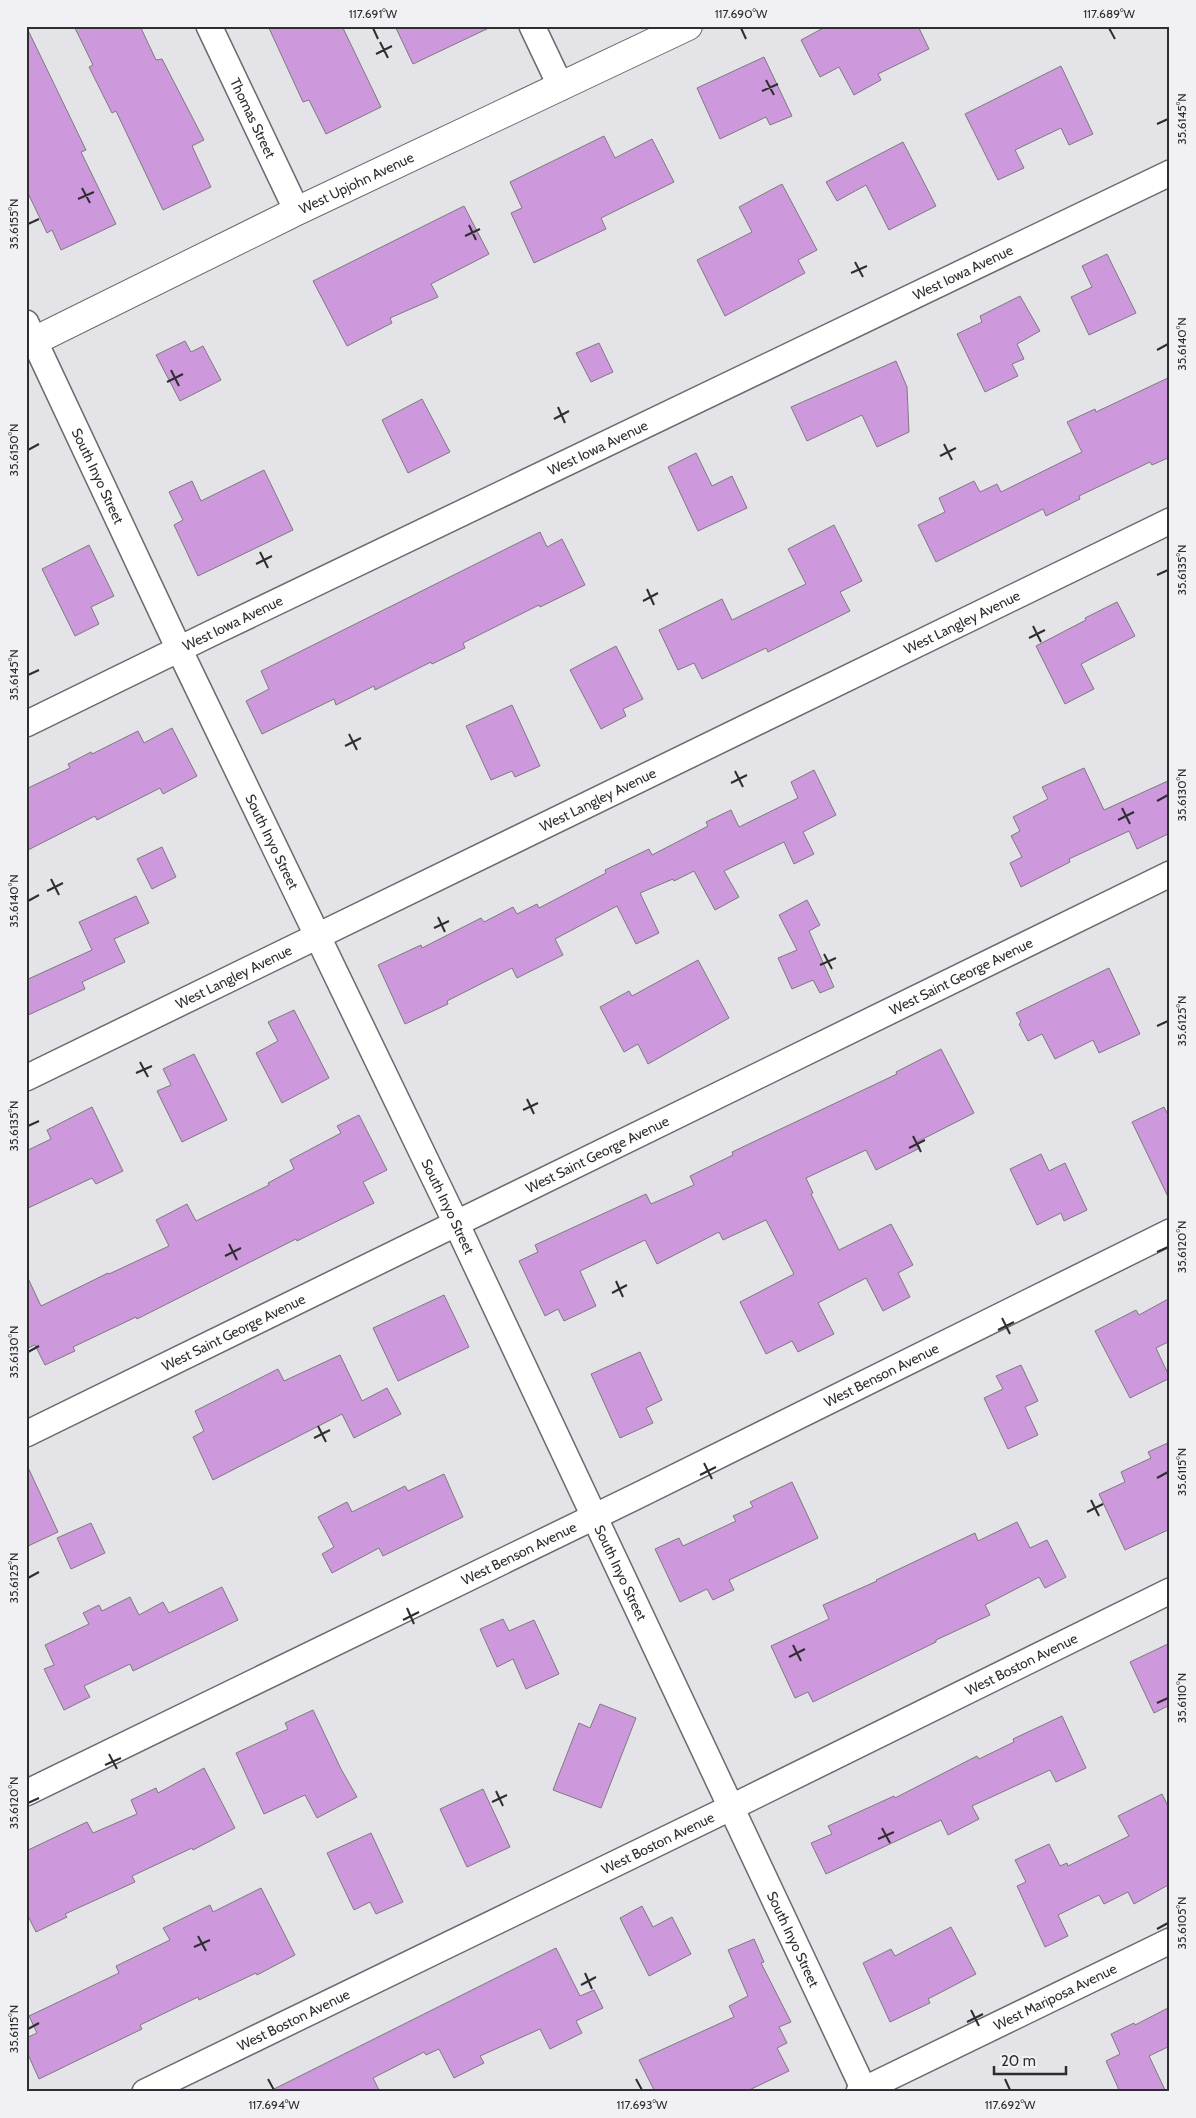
<svg xmlns="http://www.w3.org/2000/svg" width="1196" height="2118" font-family="Cabin,sans-serif">
<style>
.building{fill:#cd98dc;stroke:#7d7b7d}
.lines{fill:none;stroke-linecap:round;stroke-linejoin:round}
.street-casing{stroke:#6a6a6d;stroke-width:28}
.secondary-casing{stroke:#6a6a6d;stroke-width:30}
.street{stroke:#fff;stroke-width:25}
.secondary{stroke:#fff;stroke-width:28}
.ticks{fill:none;stroke:#2e2e30;stroke-width:2}
.labels{text-anchor:middle;dominant-baseline:central;stroke-width:5;stroke-linejoin:round;paint-order:stroke}
.street-label{font-size:14px;fill:#2e2e30;stroke:#f1f1f5}
.neatline{fill:none;stroke:#2e2e30;stroke-width:2}
.ticks-label{font-size:12px;text-anchor:middle;fill:#2e2e30}
</style>
<rect width="100%" height="100%" fill="#e4e4e8"/>
<path class="building" d="M26,26L86,150L81,152L116,224L61,250L52,230L47,233L26,189Z
M74,26H140L156,60L162,59L204,140L192,146L211,187L163,210L116,111L112,113L89,67L93,65Z
M268,26H342L381,107L326,134L309,100L303,102Z
M395,26H493L413,64Z
M827,26H918L929,49L878,74L881,80L854,95L839,67L820,77L801,40Z
M764,57L792,116L770,125L766,117L720,139L697,88Z
M1061,66L1093,134L1069,145L1061,128L1015,150L1024,168L998,180L965,114Z
M604,136L615,158L652,139L674,182L601,218L606,229L534,263L511,213L522,208L510,182Z
M903,142L936,206L889,230L866,185L837,201L826,182Z
M782,184L817,250L798,260L805,273L725,316L697,260L752,232L739,207Z
M464,206L489,254L431,284L438,297L390,318L392,323L347,346L313,281Z
M1107,254L1136,313L1089,335L1071,297L1092,287L1082,266Z
M1020,296L1040,331L1017,344L1024,359L1012,364L1018,376L985,392L957,334L982,322L980,316Z
M185,341L191,352L203,346L221,380L180,401L156,355Z
M599,343L613,372L591,382L576,353Z
M896,361L907,387L909,432L877,447L862,415L807,441L791,407Z
M1170,377V457L1152,465L1150,462L1079,496L1080,499L1046,516L1043,509L936,562L918,525L945,512L939,498L974,481L980,492L997,484L1001,492L1082,452L1067,422L1095,409L1096,412Z
M422,399L450,452L408,473L382,420Z
M696,453L712,486L732,476L747,508L698,531L668,467Z
M264,470L293,530L198,576L174,525L183,520L169,492L192,481L201,501Z
M834,525L862,581L840,592L850,611L768,652L766,648L702,679L694,663L678,670L659,630L722,599L732,620L806,584L788,549Z
M540,532L547,547L562,539L585,585L540,607L539,605L463,643L465,648L432,664L431,662L375,690L374,686L336,705L334,699L262,734L246,701L269,689L261,671Z
M89,545L114,596L91,607L99,624L75,636L42,569Z
M1117,602L1135,636L1081,664L1094,689L1065,704L1036,646L1086,620L1085,618Z
M616,646L643,699L623,709L626,716L601,729L570,670Z
M512,705L540,766L515,777L512,771L491,780L466,726Z
M172,728L197,776L163,794L160,788L97,820L95,816L26,851V789L70,768L68,764L91,752L92,754L138,731L144,743Z
M1084,768L1104,810L1170,780V833L1137,849L1129,831L1069,859L1070,862L1021,887L1010,863L1022,857L1011,836L1020,831L1013,817L1048,799L1042,787Z
M814,770L836,815L803,832L814,854L794,864L784,842L724,871L739,897L715,910L694,871L674,881L673,879L640,893L659,933L636,944L617,906L555,939L563,955L517,978L512,968L447,1001L448,1004L405,1024L378,965L421,945L422,948L481,918L484,922L513,907L517,914L537,904L539,908L606,873L605,870L649,849L652,855L708,826L706,822L731,810L739,827L798,798L791,782Z
M162,847L176,877L152,889L137,859Z
M136,896L149,923L114,939L125,962L82,982L85,989L26,1016V980L92,950L79,922Z
M807,900L820,925L809,931L834,987L820,993L813,980L792,989L778,958L797,950L779,915Z
M698,960L729,1018L648,1064L638,1044L624,1052L600,1007L629,991L632,996Z
M1109,968L1140,1034L1099,1053L1093,1040L1055,1059L1042,1034L1028,1041L1019,1024L1021,1022L1016,1013Z
M294,1010L329,1078L282,1103L256,1053L278,1041L268,1022Z
M941,1049L974,1113L917,1142L920,1148L876,1170L866,1150L806,1178L813,1193L811,1194L839,1250L891,1224L913,1265L898,1273L910,1297L883,1311L866,1278L818,1303L834,1334L798,1352L792,1341L766,1354L740,1302L794,1274L766,1220L723,1240L719,1232L657,1264L645,1240L580,1271L596,1306L564,1321L558,1309L545,1316L519,1261L538,1252L535,1245L646,1194L651,1204L694,1185L690,1176L733,1155L732,1152L897,1074L896,1072Z
M194,1054L227,1120L182,1142L157,1091L171,1085L163,1069Z
M92,1107L123,1171L96,1184L92,1178L26,1209V1151L51,1139L47,1130Z
M1164,1107L1170,1119V1201L1132,1122Z
M359,1115L387,1170L363,1182L374,1203L297,1241L296,1239L137,1319L136,1317L73,1347L75,1351L45,1365L35,1345L26,1349V1274L41,1306L108,1273L109,1274L169,1246L156,1220L187,1204L196,1221L269,1185L268,1183L294,1169L290,1160L341,1133L337,1126Z
M1041,1154L1049,1171L1065,1163L1087,1210L1064,1221L1061,1213L1037,1225L1010,1169Z
M444,1295L469,1347L398,1381L373,1328Z
M1170,1298V1341L1156,1348L1170,1378L1130,1398L1095,1331L1136,1310L1139,1315Z
M640,1352L662,1400L646,1408L653,1423L620,1438L591,1374Z
M340,1355L362,1401L387,1388L401,1414L354,1438L342,1414L213,1480L193,1437L204,1431L195,1411L278,1369L284,1381Z
M1021,1365L1038,1401L1025,1407L1038,1435L1008,1449L984,1398L1003,1389L996,1376Z
M1170,1442V1529L1125,1550L1099,1494L1125,1482L1121,1472L1151,1458L1148,1452Z
M26,1463L58,1532L26,1547Z
M444,1474L463,1517L383,1556L379,1548L332,1573L322,1554L334,1547L318,1517L347,1502L352,1512L405,1486L408,1491Z
M792,1482L818,1538L729,1580L734,1590L713,1600L707,1589L680,1602L655,1549L679,1538L683,1546L736,1521L733,1516L753,1507L750,1502Z
M1017,1522L1030,1548L1047,1540L1066,1577L1045,1588L1039,1577L985,1605L990,1615L936,1640V1642L813,1702L808,1692L795,1698L771,1646L829,1619L823,1605L877,1581L876,1580L975,1533L978,1541Z
M91,1523L105,1553L71,1569L57,1538Z
M222,1587L238,1620L133,1671L130,1664L84,1686L90,1697L64,1710L44,1669L54,1665L45,1645L89,1624L83,1613L99,1605L102,1611L130,1597L139,1615L163,1602L169,1613Z
M503,1619L509,1631L534,1620L559,1674L526,1689L513,1659L497,1667L480,1629Z
M1170,1643V1705L1154,1713L1130,1662Z
M600,1704L636,1718L601,1808L553,1790L579,1723L590,1728Z
M313,1710L341,1769L357,1797L317,1818L305,1795L264,1814L236,1753L288,1729L285,1723Z
M1062,1716L1086,1768L1056,1782L1050,1770L972,1806L979,1819L948,1835L941,1820L826,1874L811,1843L832,1834L828,1826L894,1796L895,1798L977,1756L979,1759L1014,1742L1013,1739Z
M204,1768L235,1828L193,1850L192,1848L132,1876L135,1882L65,1914L67,1917L36,1932L26,1912V1851L87,1822L93,1833L137,1814L131,1800L156,1788L158,1793Z
M483,1789L510,1847L467,1867L440,1809Z
M1162,1794L1170,1810V1884L1134,1904L1128,1892L1104,1904L1099,1895L1058,1915L1068,1936L1045,1947L1017,1886L1026,1882L1015,1860L1049,1844L1060,1866L1067,1863L1068,1866L1129,1836L1118,1816Z
M371,1833L403,1902L376,1914L370,1902L354,1910L327,1853Z
M261,1888L295,1955L257,1975L256,1973L199,2000L198,1997L140,2025L142,2029L39,2079L26,2050V2038L37,2033L29,2016L119,1973L116,1966L170,1940L163,1928L210,1905L213,1912Z
M642,1906L653,1927L672,1917L691,1954L649,1976L620,1918Z
M951,1927L976,1974L928,1999L930,2003L890,2022L863,1963L891,1949L895,1956Z
M754,1939L764,1962L761,1963L791,2022L779,2027L787,2043L777,2048L789,2071L745,2092H655L639,2060L734,2017L729,2006L748,1996L728,1950Z
M556,1948L580,1996L594,1990L603,2008L576,2021L582,2033L550,2049L540,2029L480,2056L484,2063L454,2078L439,2049L426,2055L424,2052L373,2078L380,2092H268Z
M1170,2007V2046L1149,2056L1166,2092H1120L1106,2061L1120,2054L1111,2034L1134,2023L1135,2025Z"/>
<g class="lines">
<defs>
<g id="street">
<path id="s1" d="M209,26L297,211"/>
<path d="M532,26L561,87"/>
<path id="s2" d="M26,323L179,649L457,1225L865,2092"/>
<path id="s3" d="M26,724L212,633L1170,173"/>
<path id="s4" d="M26,1078L1170,521"/>
<path id="s5" d="M26,1434L1170,874"/>
<path id="s6" d="M26,1793L637,1496L1170,1232"/>
<path id="s7" d="M145,2092L732,1807L1170,1591"/>
<path id="s8" d="M859,2092L1170,1941"/>
</g>
<g id="secondary">
<path id="s9" d="M26,345L297,211L688,26"/>
</g>
</defs>
<use href="#street" class="street-casing"/>
<use href="#secondary" class="secondary-casing"/>
<use href="#street" class="street"/>
<use href="#secondary" class="secondary"/>
</g>
<path class="ticks" d="M373,28L378,39M741,28L746,39M1109,28L1115,39M380,42L388,58M376,54L392,46M766,80L774,95M762,91L778,84M1157,124L1168,119M82,188L90,203M78,199L94,192M28,224L39,219M469,225L476,240M465,236L480,229M855,262L863,277M851,273L867,266M1157,350L1168,344M171,370L179,386M167,382L183,374M558,407L565,423M554,419L569,411M944,444L952,460M28,450L39,444M940,456L956,448M260,552L268,568M256,564L272,556M1157,575L1168,570M647,589L654,605M643,601L658,593M1033,626L1041,642M1029,638L1045,630M28,675L39,670M349,734L357,750M345,746L361,738M735,771L743,787M731,783L747,775M1157,801L1168,795M1122,808L1130,824M1118,820L1134,812M51,879L59,895M47,891L63,883M28,901L39,895M438,917L445,932M434,928L449,921M824,954L832,969M820,965L836,958M1157,1026L1168,1021M140,1062L148,1077M136,1073L152,1066M527,1099L534,1114M523,1110L538,1103M28,1126L39,1121M913,1136L921,1152M909,1148L925,1140M229,1244L237,1260M1157,1252L1168,1247M225,1256L241,1248M616,1281L623,1297M612,1293L627,1285M1002,1318L1010,1334M998,1330L1014,1322M28,1352L39,1346M318,1426L326,1442M314,1438L330,1430M704,1463L712,1479M700,1475L716,1467M1157,1478L1168,1472M1091,1500L1099,1516M1087,1512L1103,1504M28,1578L39,1572M407,1608L414,1624M403,1620L419,1612M793,1645L801,1661M789,1657L805,1649M1157,1703L1168,1698M109,1754L117,1769M105,1765L121,1758M496,1791L503,1806M492,1802L507,1795M28,1803L39,1798M882,1828L890,1843M878,1839L894,1832M1157,1929L1168,1923M198,1936L206,1951M194,1947L210,1940M585,1973L592,1989M581,1985L596,1977M971,2010L979,2026M967,2022L983,2014M28,2029L39,2023M268,2079L274,2090M636,2079L642,2090M1005,2079L1010,2090"/>
<g class="labels">
<g class="street-label">
<text stroke="none"><textPath href="#s1" startOffset="102">Thomas Street</textPath></text>
<text stroke="none"><textPath href="#s9" startOffset="368">West Upjohn Avenue</textPath></text>
<text stroke="none"><textPath href="#s3" startOffset="1040">West Iowa Avenue</textPath></text>
<text stroke="none"><textPath href="#s3" startOffset="635">West Iowa Avenue</textPath></text>
<text stroke="none"><textPath href="#s2" startOffset="169">South Inyo Street</textPath></text>
<text stroke="none"><textPath href="#s4" startOffset="1041">West Langley Avenue</textPath></text>
<text stroke="none"><textPath href="#s3" startOffset="230">West Iowa Avenue</textPath></text>
<text stroke="none"><textPath href="#s4" startOffset="636">West Langley Avenue</textPath></text>
<text stroke="none"><textPath href="#s2" startOffset="574">South Inyo Street</textPath></text>
<text stroke="none"><textPath href="#s5" startOffset="1041">West Saint George Avenue</textPath></text>
<text stroke="none"><textPath href="#s4" startOffset="231">West Langley Avenue</textPath></text>
<text stroke="none"><textPath href="#s5" startOffset="636">West Saint George Avenue</textPath></text>
<text stroke="none"><textPath href="#s2" startOffset="979">South Inyo Street</textPath></text>
<text stroke="none"><textPath href="#s5" startOffset="231">West Saint George Avenue</textPath></text>
<text stroke="none"><textPath href="#s6" startOffset="952">West Benson Avenue</textPath></text>
<text stroke="none"><textPath href="#s6" startOffset="548">West Benson Avenue</textPath></text>
<text stroke="none"><textPath href="#s2" startOffset="1384">South Inyo Street</textPath></text>
<text stroke="none"><textPath href="#s7" startOffset="975">West Boston Avenue</textPath></text>
<text stroke="none"><textPath href="#s7" startOffset="570">West Boston Avenue</textPath></text>
<text stroke="none"><textPath href="#s2" startOffset="1789">South Inyo Street</textPath></text>
<text stroke="none"><textPath href="#s8" startOffset="218">West Mariposa Avenue</textPath></text>
<text stroke="none"><textPath href="#s7" startOffset="165">West Boston Avenue</textPath></text>
</g>
</g>
<rect width="1196" height="2118" fill="none" stroke="#f1f1f5" stroke-width="55"/>
<path d="M994 2066v8h72v-8" fill="none" stroke="#2e2e30" stroke-width="2.5"/>
<text x="1001" y="2066" font-size="15" fill="#2e2e30" stroke="#f1f1f5" stroke-width="4" paint-order="stroke">20 m</text>
<rect x="28" y="28" width="1140" height="2062" class="neatline"/>
<g class="ticks-label">
<text x="373" y="18">117.691°W</text>
<text x="741" y="18">117.690°W</text>
<text x="1109" y="18">117.689°W</text>
<text transform="translate(1182 119) rotate(-90)" y="4">35.6145°N</text>
<text transform="translate(14 224) rotate(-90)" y="4">35.6155°N</text>
<text transform="translate(1182 344) rotate(-90)" y="4">35.6140°N</text>
<text transform="translate(14 450) rotate(-90)" y="4">35.6150°N</text>
<text transform="translate(1182 570) rotate(-90)" y="4">35.6135°N</text>
<text transform="translate(14 675) rotate(-90)" y="4">35.6145°N</text>
<text transform="translate(1182 795) rotate(-90)" y="4">35.6130°N</text>
<text transform="translate(14 901) rotate(-90)" y="4">35.6140°N</text>
<text transform="translate(1182 1021) rotate(-90)" y="4">35.6125°N</text>
<text transform="translate(14 1126) rotate(-90)" y="4">35.6135°N</text>
<text transform="translate(1182 1247) rotate(-90)" y="4">35.6120°N</text>
<text transform="translate(14 1352) rotate(-90)" y="4">35.6130°N</text>
<text transform="translate(1182 1472) rotate(-90)" y="4">35.6115°N</text>
<text transform="translate(14 1578) rotate(-90)" y="4">35.6125°N</text>
<text transform="translate(1182 1698) rotate(-90)" y="4">35.6110°N</text>
<text transform="translate(14 1803) rotate(-90)" y="4">35.6120°N</text>
<text transform="translate(1182 1923) rotate(-90)" y="4">35.6105°N</text>
<text transform="translate(14 2029) rotate(-90)" y="4">35.6115°N</text>
<text x="274" y="2109">117.694°W</text>
<text x="642" y="2109">117.693°W</text>
<text x="1010" y="2109">117.692°W</text>
</g>
</svg>
